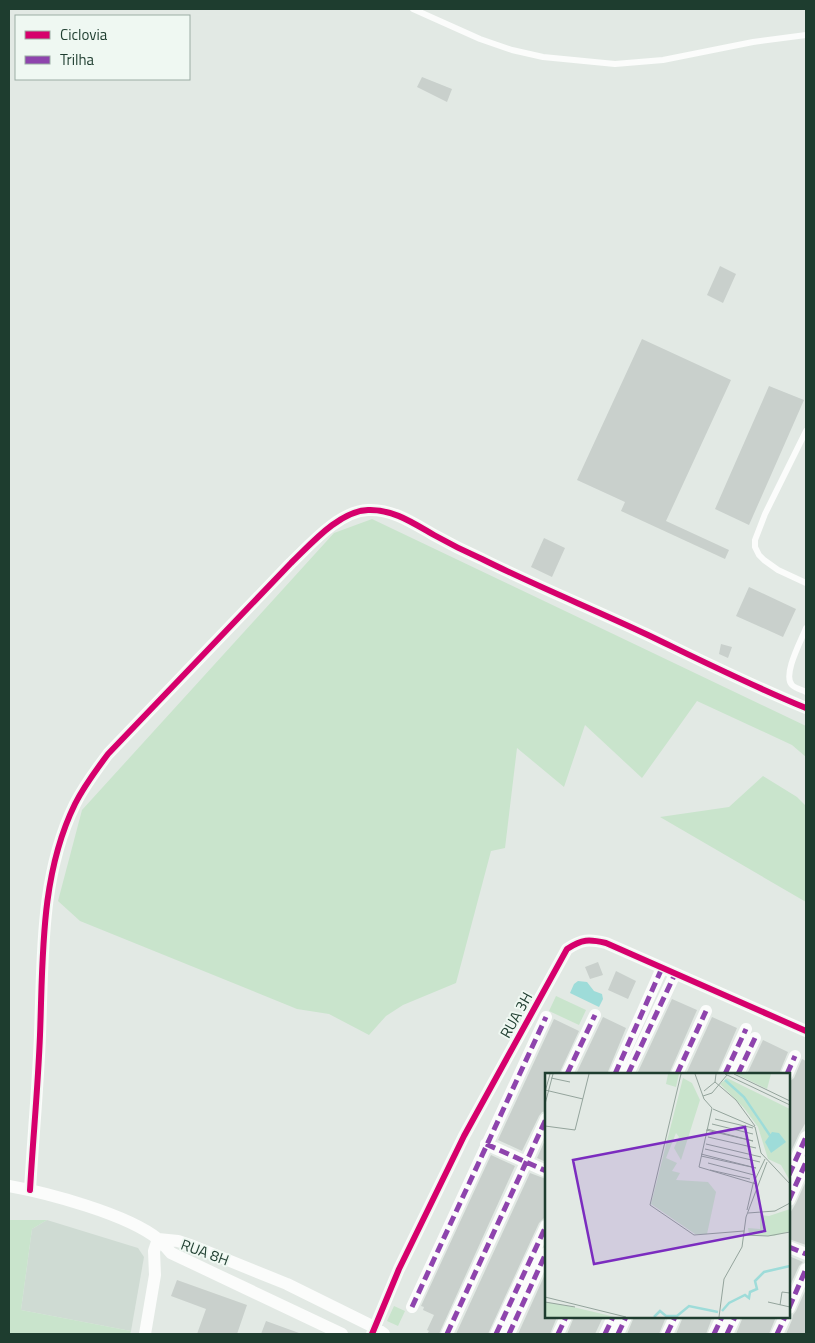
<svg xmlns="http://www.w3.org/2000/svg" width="815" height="1343" font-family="'Titillium Web',sans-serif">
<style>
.built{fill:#cfdbd3}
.green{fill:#c9e4cc}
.water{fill:#9edcd9}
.building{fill:#c9d0cc}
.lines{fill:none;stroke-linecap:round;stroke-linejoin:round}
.lane{stroke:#fbfcfb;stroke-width:6}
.street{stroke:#fbfcfb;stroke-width:12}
.quiet{stroke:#8e44ad;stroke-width:5;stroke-dasharray:10 5;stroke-linecap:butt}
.cycleway-casing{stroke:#eff8f2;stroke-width:9}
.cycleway{stroke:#d6006c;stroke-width:6}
.labels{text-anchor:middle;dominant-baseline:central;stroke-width:4;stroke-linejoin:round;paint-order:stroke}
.street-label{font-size:15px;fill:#1e3d2f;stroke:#eff8f2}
.inset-river{fill:none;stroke:#9edcd9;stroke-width:2.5}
.inset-road{fill:none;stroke:#94a49c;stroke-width:1}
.view{fill:#7b2cbf;fill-opacity:0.15;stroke:#7b2cbf;stroke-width:2.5}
.inset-edge{fill:none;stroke:#1e3d2f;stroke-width:2.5}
</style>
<rect width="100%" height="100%" fill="#e2e9e4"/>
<path class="built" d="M47,1220L138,1248L144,1257L131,1331L21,1310L32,1229Z"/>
<path class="green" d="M372,519L806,726V757L792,745L697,701L642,778L585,725L564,787L517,748L505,848L491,851L456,983L403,1005L386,1016L369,1035L329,1014L297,1009L80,921L58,901L82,810L334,533Z
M763,776L797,797L806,806V902L660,817L729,807Z
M556,996L586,1010L579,1025L549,1011Z
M47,1220L32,1229L21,1310L131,1331L130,1334H9V1220Z
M394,1306L405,1311L398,1326L387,1321Z"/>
<path class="water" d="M578,981L587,982L594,991L602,994L603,999L599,1007L570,993L574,984Z"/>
<path class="building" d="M422,77L452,89L447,102L417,87Z
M720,266L736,274L723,303L707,295Z
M642,339L731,380L666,521L729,550L725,559L621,511L625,502L577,480Z
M769,386L804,400L749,525L715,509Z
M544,538L565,548L552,577L531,567Z
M749,587L796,609L783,637L736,616Z
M721,644L732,647L728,658L719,654Z
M598,962L603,975L590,979L585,967Z
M616,971L636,981L628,999L608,990Z
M672,999L697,1010L669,1074H637Z
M603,1017L626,1028L607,1074H576Z
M712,1017L737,1028L717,1074H686Z
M554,1019L579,1031L559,1074H546V1111L542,1112L539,1116L522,1151L498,1140Z
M763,1040L788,1052L779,1074H747Z
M802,1059L806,1061V1122L799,1134L789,1156V1082L794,1078Z
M546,1138V1162L537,1158Z
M491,1155L515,1166L439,1334H427L429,1331L427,1330L434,1315L423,1310L424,1307L421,1306Z
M530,1173L546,1179V1213L544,1218L539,1223L488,1334H456Z
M806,1181V1245L789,1239V1215L796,1203Z
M789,1256L803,1262L799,1266L789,1288Z
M546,1272V1317H557L550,1334H518Z
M177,1280L247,1305L237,1334H197L206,1309L171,1296Z
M806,1289V1334H786L792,1320L793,1315L796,1311Z
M574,1317H603L595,1334H567Z
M634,1317H666L659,1334H627Z
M683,1317H709L712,1318L706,1334H676Z
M743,1317H776L769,1334H736Z
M266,1321L299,1333L298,1334H261Z"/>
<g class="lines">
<path class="lane" d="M413,9L480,39L512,50L543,57L615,64L663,60L753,42L806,35
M806,431L765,514L755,540V547L759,555L764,560L778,570L806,583
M806,628C802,639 782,675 792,685C795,688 802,690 806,692"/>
<path class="street" d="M567,1074L595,1015
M615,1074L662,968
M628,1074L675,974
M677,1074L706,1011
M725,1074L746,1029
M738,1074L755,1038
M787,1074L795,1056
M486,1144L546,1171
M789,1175L806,1137
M9,1186C48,1193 127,1214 158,1239C163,1243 167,1249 171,1253L342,1334
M30,1190C33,1138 38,1087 40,1035C43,958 40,875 75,804C84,786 96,770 108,754L291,563C310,545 339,511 368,510C393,509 413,523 434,535C450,544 466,552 482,559C536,586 593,609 648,635C700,660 752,686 806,708
M789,1200L806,1162
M158,1239L178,1241L193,1246L287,1284L374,1327L384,1334
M789,1247L806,1254
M412,1307L546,1017
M789,1308L806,1269
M145,1334L155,1275L154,1251L158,1239
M372,1334L399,1269L464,1136L567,949C582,939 589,939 606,943L806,1031
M447,1334L546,1119
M496,1334L546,1226
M509,1334L546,1253
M558,1334L566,1317
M605,1334L613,1317
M618,1334L626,1317
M667,1334L675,1317
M714,1334L722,1317
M727,1334L735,1317
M777,1334L785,1317"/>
<path class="quiet" d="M567,1074L595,1015
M615,1074L662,968
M628,1074L675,974
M677,1074L706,1011
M725,1074L746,1029
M738,1074L755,1038
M787,1074L795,1056
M486,1144L546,1171
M789,1175L806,1137
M789,1200L806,1162
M789,1247L806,1254
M412,1307L546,1017
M789,1308L806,1269
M447,1334L546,1119
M496,1334L546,1226
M509,1334L546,1253
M558,1334L566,1317
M605,1334L613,1317
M618,1334L626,1317
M667,1334L675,1317
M714,1334L722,1317
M727,1334L735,1317
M777,1334L785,1317"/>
<defs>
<path id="cycleway" d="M30,1190C33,1138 38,1087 40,1035C43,958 40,875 75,804C84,786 96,770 108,754L291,563C310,545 339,511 368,510C393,509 413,523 434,535C450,544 466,552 482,559C536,586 593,609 648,635C700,660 752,686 806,708
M372,1334L399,1269L464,1136L567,949C582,939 589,939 606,943L806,1031"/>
</defs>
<use href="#cycleway" class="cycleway-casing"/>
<use href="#cycleway" class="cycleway"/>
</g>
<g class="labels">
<g class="street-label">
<text transform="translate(516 1015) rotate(-61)">RUA 3H</text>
<text transform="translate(205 1252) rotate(20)">RUA 8H</text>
</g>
</g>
<g transform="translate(545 1073)">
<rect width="245" height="245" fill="#e2e9e4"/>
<path d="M123,1H134L131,14L121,11ZM191,1H226L222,16ZM138,5L147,10L155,27L136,87L129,75L134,64L131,60L121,85L132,90L127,98L135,100L131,107L163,109L171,119L162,161H150L106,131ZM182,5L245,36V108L236,92L223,86L213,54L199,35L175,11ZM245,136V158L229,163L204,161L203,155L215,156V142L224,143ZM0,229L28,234L70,244H0Z" fill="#c9e4cc"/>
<path d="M227,59L234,60L241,69L226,80L220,69Z" fill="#9edcd9"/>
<path class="inset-river" d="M180,7L199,24L226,64M177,238L184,230L200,222L204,225L205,219L212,216L210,208L219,199L245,193M109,244L115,238L121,243H132L144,233L173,239"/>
<path class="inset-road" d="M136,1L105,132L149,162L199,158M150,1L159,26L167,35L154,94L211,111M180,1L245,32M189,1L245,28M6,5L25,9M170,9L191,27L210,53M0,17L38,26M159,18L170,9L171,1M0,19L5,1M158,23L167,20L182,2M0,31L8,1M168,36L210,54L216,80L245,111M170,46L208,55M167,51L208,61M0,53L30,57L44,1M161,57L208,68L162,56M163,64L211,75M161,71L216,84M160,76L215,89M156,83L211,95L156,81M163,90L209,102M165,97L205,106M202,137L208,111L220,86M203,140L230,138L245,130M200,162L223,163L245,159M0,224L81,244M0,229L30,234M223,229L245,234M235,232L237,219L245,220M174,244L179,206L197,174L201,144L222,89"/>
<path class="view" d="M200,54L220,158L49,191L28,87Z"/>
<rect width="245" height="245" class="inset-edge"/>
</g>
<rect width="815" height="1343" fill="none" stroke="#1e3d2f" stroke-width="20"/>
<rect x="15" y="15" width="175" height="65" fill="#eff8f2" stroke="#9bada4"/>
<rect x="25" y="31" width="25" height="8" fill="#d6006c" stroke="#9bada4"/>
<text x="60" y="40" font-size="15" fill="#1e3d2f">Ciclovia</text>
<rect x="25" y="56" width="25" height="8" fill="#8e44ad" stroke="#9bada4"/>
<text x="60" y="65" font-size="15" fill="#1e3d2f">Trilha</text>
</svg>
